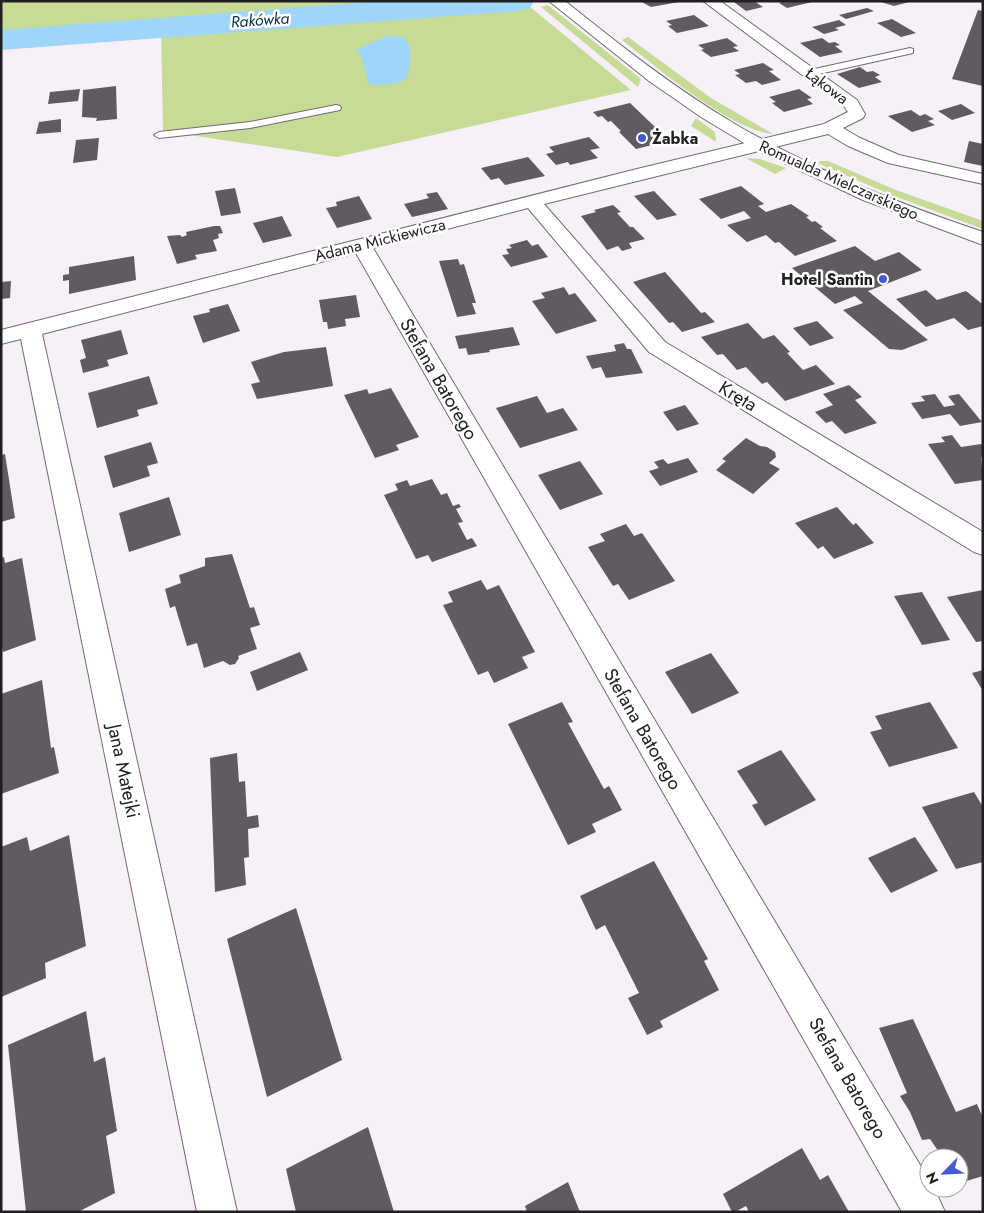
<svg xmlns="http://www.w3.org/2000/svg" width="984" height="1213" font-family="Jost,sans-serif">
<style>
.green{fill:#c6db96}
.water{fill:#9ed5f8}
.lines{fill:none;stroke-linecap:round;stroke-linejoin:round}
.river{fill:#9ed5f8;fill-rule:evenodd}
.building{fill:#605a61}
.lane-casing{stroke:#726b72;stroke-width:2}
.street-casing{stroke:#726b72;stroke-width:2}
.secondary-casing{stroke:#726b72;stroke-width:2}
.lane{fill:#fff;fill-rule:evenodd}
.street{fill:#fff;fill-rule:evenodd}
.secondary{fill:#fff;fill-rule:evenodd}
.poi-dot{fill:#435bce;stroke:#fff;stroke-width:2}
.labels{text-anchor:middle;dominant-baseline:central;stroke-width:5;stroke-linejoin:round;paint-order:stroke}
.far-water-label{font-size:16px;font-style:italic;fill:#012e45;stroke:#fff}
.far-street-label{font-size:16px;fill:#201e20;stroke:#fff}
.far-poi-label{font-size:16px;font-weight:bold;fill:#201e20;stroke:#fff;text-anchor:start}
.street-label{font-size:19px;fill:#201e20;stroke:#fff}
</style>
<rect width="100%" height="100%" fill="#f8f0f8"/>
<path class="green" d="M1,1H523L631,90L337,157L163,131L161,30L1,42Z
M548,5L641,79L638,87L541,7Z
M628,37L711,98L773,134C730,130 658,68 622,40Z
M696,118L715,132L716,142L691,126Z
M746,158L760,159L786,168L775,174Z
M821,161H828L896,190L983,221V229L894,196L817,163Z"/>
<path class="water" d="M393,36C399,36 404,37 407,41C412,47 411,74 405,79C399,85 375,87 368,83L363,61L357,49L385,37Z"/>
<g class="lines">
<path class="river" d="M382,1H534L530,8L518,11L1,50V30Z"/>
</g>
<path class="building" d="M640,1H679V2L651,7Z
M754,1L763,7L746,11L734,2Z
M785,1H812V2L787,8L779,3Z
M878,1H909V2L894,6Z
M867,8L874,11L846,19L839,15Z
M978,10L983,11V86L952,79Z
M694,15L709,26L677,33L668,26L672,25L666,21Z
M892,19L916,33L901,37L877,23Z
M839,20L846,25L835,28L839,30L824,34L812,27Z
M727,38L738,46L733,47L739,51L711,57L701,50L704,49L698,45Z
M822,38L829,43L835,42L840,45L835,46L843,52L820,57L800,43Z
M763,63L774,70L769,71L781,80L762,85L756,81L746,83L735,75L740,74L734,70Z
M860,67L867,72L873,71L880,75L875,77L882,82L859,88L837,74Z
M116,86L117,119L96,121L97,118L82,117L83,90Z
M80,89L78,101L48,104L50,92Z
M799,89L812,98L807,99L813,104L784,112L772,103L776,102L769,97Z
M630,103L653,125L666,136L652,140L656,144L636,149L619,132L621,131L611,121L608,122L602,116L598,117L593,112Z
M961,104L975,113L952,120L938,111Z
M911,110L920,116L925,114L934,119L928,121L935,125L912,132L888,116Z
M61,119V132L36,134L39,122Z
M589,137L600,148L590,150L598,158L570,165L568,162L556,165L546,154L554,152L549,147Z
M99,138L97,160L73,163L76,140Z
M969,141L983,144V166L964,162Z
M528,157L545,176L505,185L499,178L491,180L481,168Z
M741,186L764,204L758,206L766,212L791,204L809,216L806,217L812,222L815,221L823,227L820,228L837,241L795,256L779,242L775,243L766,235L747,242L727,225L751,218L744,211L721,219L699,199Z
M235,188L241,213L221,216L215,191Z
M654,191L677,215L657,220L634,196Z
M437,192L448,209L412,217L404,204L429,198L426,194Z
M359,196L372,219L337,228L326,208L337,206L336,202Z
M613,205L621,212L617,213L630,227H633L645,239L629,243L632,248L622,251L618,246L607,250L581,216L596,212L594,210Z
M282,216L292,236L263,243L253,223Z
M214,226H220L223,233L218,234L219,238L213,240L217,251L195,255L197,259L177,264L167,236L180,235L182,237L187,235L186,232Z
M527,240L532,246L538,244L548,257L511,267L502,255L509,254L506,249L512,248L509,245Z
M855,246L875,261L899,252L922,270L868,291L928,340L902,350L889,349L843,310L863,303L855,296L835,304L792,268Z
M134,256L136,280L69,294V280L63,281V275L69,274V267Z
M458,259L460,265L464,264L476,303H472L476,314L457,317L439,261Z
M665,272L701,313L705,312L715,322L682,332L673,322L669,323L633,282Z
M11,281L10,298L1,299V282Z
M564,287L569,295L575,293L597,321L556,334L532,301L545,298L541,293Z
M926,290L937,300L966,291L981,303H983V326L968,330L954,318L926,327L896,299Z
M356,295L360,317L345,319L346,326L328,329L327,322H323L319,300Z
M228,304L240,331L203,343L193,316L210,312L209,309Z
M817,321L834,338L810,346L793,328Z
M748,323L763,339L774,335L790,352L787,353L803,370L816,365L835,384L785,401L767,382L762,384L746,367L737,370L723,354L717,355L701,337Z
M513,327L520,345L489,350L490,352L468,355L466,348L459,349L455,336Z
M121,330L128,354L107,360L109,366L83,373L80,360L86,358L81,340Z
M624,343L627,349H631L643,373L606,378L601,367L592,369L586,356L616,351L614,345Z
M326,347L333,386L257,399L251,384L260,382L251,362L284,352Z
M149,376L158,404L137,410L139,416L97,428L88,393Z
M849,385L862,397L855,400L877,423L845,434L832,421L826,423L815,412L833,405L823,394Z
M391,388L419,437L396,445L399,450L375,458L344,395L367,389L369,394Z
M935,394L944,407L955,405L948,396L959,394L982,422L960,426L950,414L922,419L911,403L925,401L921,396Z
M537,396L547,413L563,408L578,430L520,448L496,408Z
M685,405L699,424L677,431L663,412Z
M952,435L961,447L981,444L983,446V456L981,457L983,480L955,484L928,444L945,442L941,437Z
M746,438L760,446L767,447L775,452L776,457L769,463L780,469L753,494L716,470L726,461L722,459Z
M151,442L158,463L147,466L150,476L113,488L104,456Z
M5,454L15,518L1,522V455Z
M688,458L698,472L660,486L649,471L659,468L654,462L663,459L668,464Z
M580,461L603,494L560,510L538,475Z
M432,479L441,495L447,493L453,506L459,504L461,507L456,509L463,522L458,523L467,540L472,538L477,546L432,562L428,555L416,559L384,495L398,490L395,484L407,480L410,486Z
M169,497L181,535L129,552L119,513Z
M837,507L853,525L856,523L874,543L834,559L823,546L818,549L795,523Z
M626,524L634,536L642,533L675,581L629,600L618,584L613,586L588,547L605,541L600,534Z
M232,554L250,608L254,607L260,625L250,628L257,649L238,656L239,658L235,664L230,665L223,661L204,668L197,643L187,646L175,606L170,608L165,589L181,583L179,575L205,566V558Z
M4,557L5,563L22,558L36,640L3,652L1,644V558Z
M481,580L487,590L499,585L535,652L522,657L528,668L494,683L488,671L478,675L443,605L453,602L448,592Z
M983,590V641L976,642L947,597Z
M922,592L950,640L922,645L894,596Z
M300,652L308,670L257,691L250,672Z
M711,653L739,693L692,714L665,672Z
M983,670V691L972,673Z
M42,680L51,748L54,747L59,773L1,794V694Z
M562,702L573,722L568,723L604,789L609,786L622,810L592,824L596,832L568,845L508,724Z
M930,702L958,748L889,767L870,732L882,729L875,716Z
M781,750L816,800L765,826L752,805L758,803L737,771Z
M237,753L239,782L245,781L247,817L258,815L259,827L248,829L249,857L244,858L246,885L215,892L210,758Z
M974,792L983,807V862L956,869L922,807Z
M69,835L86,946L45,963L46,978L1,997V847L27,837L30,851Z
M915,837L938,871L891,893L868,858Z
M654,861L708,959L704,961L719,990L660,1021L663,1027L647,1035L628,998L639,993L605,925L596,930L580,896Z
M296,908L342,1060L267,1097L227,939Z
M86,1011L94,1062L105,1057L117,1131L106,1136L115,1193L78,1212H26L8,1045Z
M913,1019L956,1112L977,1104L983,1118V1176L960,1183L959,1158H943L930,1139L922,1140L910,1112L900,1096L907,1093L879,1028Z
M368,1127L394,1212H296L286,1169Z
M802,1148L820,1180L828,1175L849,1212H749L746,1206L735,1212H732L723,1194Z
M568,1182L580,1212H527L525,1206Z"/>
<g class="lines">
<defs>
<path id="lane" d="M910,48L913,49V53L810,76L805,73L810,70Z
M336,105L340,106L341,108L340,110L250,128L159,138L154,135L159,132L250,122Z"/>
<path id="street" d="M703,1H720L857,100L865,114L863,118L843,128L860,138L899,155L983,174V184L888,163L848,146L828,134L544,204L665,342L983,532V555L974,552L649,352L528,208L373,248L929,1180V1188H934L945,1212H902L356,253L42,334L237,1212H197L21,339L1,344V330L637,169L824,124L848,112L844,106Z"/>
<path id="secondary" d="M549,1H565C621,46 678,91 740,127C817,171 899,204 983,232V245L863,200L754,149L701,117L649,81Z"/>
</defs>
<use href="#lane" class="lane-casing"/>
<use href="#street" class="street-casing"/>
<use href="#secondary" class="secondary-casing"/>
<use href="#lane" class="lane"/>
<use href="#street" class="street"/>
<use href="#secondary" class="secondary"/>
</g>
<g class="poi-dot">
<circle cx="642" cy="138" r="5"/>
<circle cx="883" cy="279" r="5"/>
</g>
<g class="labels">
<g class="far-water-label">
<text transform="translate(260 20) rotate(-4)">Rakówka</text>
</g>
<g class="far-street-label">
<text transform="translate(827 86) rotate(37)">Łąkowa</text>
<text transform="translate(839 180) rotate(24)">Romualda Mielczarskiego</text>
<text transform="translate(380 240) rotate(-14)">Adama Mickiewicza</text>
</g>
<g class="far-poi-label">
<text x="652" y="138">Żabka</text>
<text x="873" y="279" text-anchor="end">Hotel Santin</text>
</g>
<g class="street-label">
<text transform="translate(439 379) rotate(60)">Stefana Batorego</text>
<text transform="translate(738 396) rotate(31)">Kręta</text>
<text transform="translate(643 729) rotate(60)">Stefana Batorego</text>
<text transform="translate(124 771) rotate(78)">Jana Matejki</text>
<text transform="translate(848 1078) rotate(60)">Stefana Batorego</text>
</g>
</g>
<rect width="984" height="1213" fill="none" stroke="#201e20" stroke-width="5"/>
<g transform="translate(944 1173) rotate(246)"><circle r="24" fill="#ffffff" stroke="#a6a5a6"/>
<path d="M0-4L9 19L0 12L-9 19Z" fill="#435bce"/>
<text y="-8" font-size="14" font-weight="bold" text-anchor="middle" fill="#201e20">N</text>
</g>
</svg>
